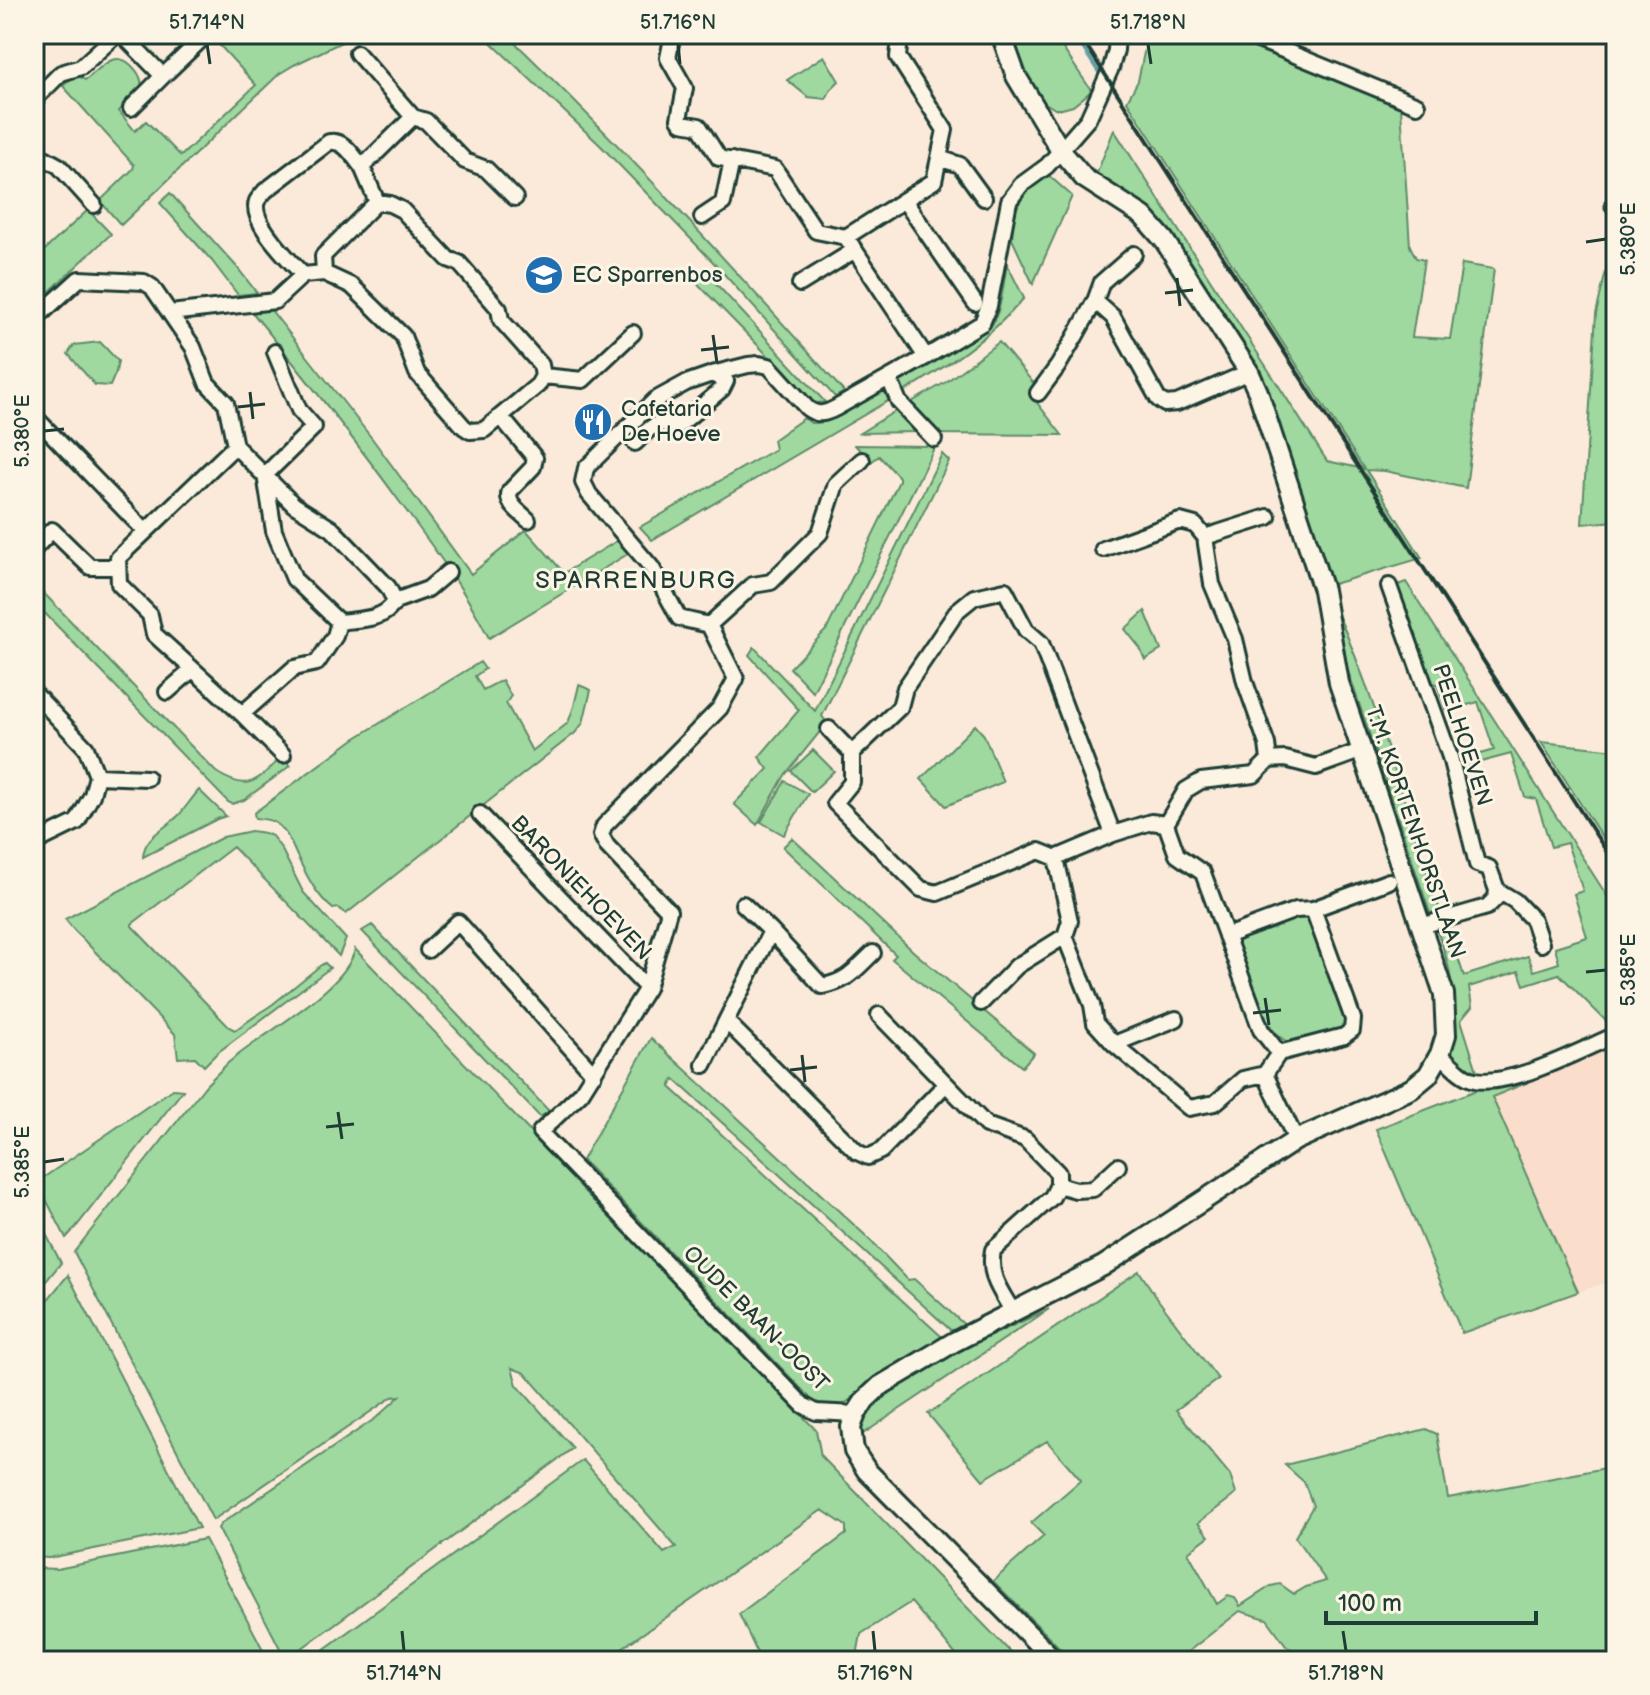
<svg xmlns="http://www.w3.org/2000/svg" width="1650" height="1695" font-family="'Balsamiq Sans',sans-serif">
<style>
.built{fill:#faddcb}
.green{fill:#9fd99f;stroke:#5f8b6a;stroke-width:2}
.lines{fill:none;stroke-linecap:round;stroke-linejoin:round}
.stream{stroke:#659da7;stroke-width:4}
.street-casing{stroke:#1f3d34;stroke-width:20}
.secondary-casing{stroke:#1f3d34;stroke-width:24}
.street{stroke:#fcf5e5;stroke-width:14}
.secondary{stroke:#fcf5e5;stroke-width:18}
.rail{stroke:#1f3d34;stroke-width:4}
.ticks{fill:none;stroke:#1f3d34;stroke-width:3}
.labels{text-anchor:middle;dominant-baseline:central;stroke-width:6;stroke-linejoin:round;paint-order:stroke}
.poi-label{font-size:22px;fill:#1f3d34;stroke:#fcf5e5;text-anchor:start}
.street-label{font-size:22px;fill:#1f3d34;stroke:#fcf5e5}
.neighbourhood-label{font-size:24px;letter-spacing:2px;fill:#1f3d34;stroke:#fcf5e5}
.neatline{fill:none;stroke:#1f3d34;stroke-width:3}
.ticks-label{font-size:20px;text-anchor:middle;fill:#1f3d34}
</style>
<rect width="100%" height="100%" fill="#fbead9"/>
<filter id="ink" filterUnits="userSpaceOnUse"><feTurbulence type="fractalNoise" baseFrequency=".0125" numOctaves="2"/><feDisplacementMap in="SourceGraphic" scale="16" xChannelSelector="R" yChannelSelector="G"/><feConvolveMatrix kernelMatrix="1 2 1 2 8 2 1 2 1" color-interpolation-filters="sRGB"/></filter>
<g filter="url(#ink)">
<path class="built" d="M1616,1047V1279L1578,1292L1492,1097Z"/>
<path class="green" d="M217,34H348L350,38L294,65L279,74L121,225L100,201L133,169L134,165L63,86L76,74L85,80C99,71 113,48 131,65C138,72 142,78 142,88L119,111L135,131L146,121L181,156L256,85L213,38Z
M482,34H506C625,148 735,270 844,392L835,397L715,264L600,145Z
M1011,34H1053L1091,90L1090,92L1073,106L1062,109H1055L1045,103L1020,67Z
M1148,34H1217L1326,76L1401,108L1410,246L1416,258L1424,260L1412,337L1450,339L1462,264L1494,269L1466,488L1385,471L1366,470L1422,558L1330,585L1284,446L1142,205L1096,175L1114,130L1327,461L1364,469L1127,101L1138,81Z
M824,56L839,81L831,89L826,99L808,97L787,80Z
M1046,173L1072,196L1033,284L1012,239C1013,206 1021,193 1046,173Z
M170,193L236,266L257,293L238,295L212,261L160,203Z
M88,210L111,234L34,306V260Z
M1616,228V521L1582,524L1596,314Z
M1007,264L1024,298C990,338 947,366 902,393L898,383L990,328C1002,310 1003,285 1007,264Z
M703,276H709L825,402L816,403L807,399L784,372L696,282Z
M267,305L374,441L471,574L526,530L564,573L625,536L636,549L489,638C465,590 434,548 402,505C353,437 301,372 248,307Z
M100,342L118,361L116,372L110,386L95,385L68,354L74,345Z
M999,342L1041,392L1035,400L1062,435L930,434L911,408L910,403L946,382Z
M886,389L889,390L891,399L652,540L640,527L775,449L773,440L804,418L811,423H820L881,390Z
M897,410L916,432L860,433Z
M855,445L931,446L934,448L813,692L790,668L827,629L899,481V477L879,456L871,462Z
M942,454L949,461L822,716L827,723L785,775L757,825L734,804L768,769L759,757L799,710L749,655L754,647L815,711Z
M1406,582L1616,910V1027L1613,1028L1559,974L1524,985L1519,971L1469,987L1472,1007L1461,1020L1477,1071L1475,1075L1455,1065C1448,1041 1456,1033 1455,1010C1453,981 1446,952 1435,925L1446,921L1464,976L1528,956L1534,971L1559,963L1555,947L1587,937L1574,894L1583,891L1567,843L1551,847L1536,799L1525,797L1511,754L1462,767L1459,760L1494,750L1478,702L1446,711L1437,684L1430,682L1415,637L1410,636L1392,587Z
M34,583L216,772C249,793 256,781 282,757L290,766L244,800L232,804L228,802L34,602Z
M1145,611L1161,650L1145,660L1140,648L1125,629Z
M1337,612C1379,707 1406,812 1440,910L1430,913L1348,671Z
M480,662L485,669L475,676L483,690L502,680L511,696L506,703L532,751L568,723L574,706L579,685L591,690L583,723L575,733L346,914L339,908L333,909C317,896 308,878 299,860C292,847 288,830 274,822C269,819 261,819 255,818L254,813L354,739Z
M975,725L984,735L1003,782L946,806L921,779Z
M1541,742L1616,750V859Z
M813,750L834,771L812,792L791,771Z
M785,781L808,794L784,835L761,822Z
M199,790L226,816L217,819L143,857C144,836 165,829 179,815C186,807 192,798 199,790Z
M251,831L265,833L272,836L281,848L303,892L346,939L339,956L233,847L132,924V926L229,1027L235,1030L273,1004L321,965L325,963L330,968L217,1053L204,1066L195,1057L178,1058L175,1034L74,930L65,919L223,837Z
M792,838L914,952L1034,1053L1022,1067L892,959L896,955L783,847Z
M1313,911L1348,1026C1337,1029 1301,1043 1293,1043C1265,1042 1243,964 1234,942L1241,935Z
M372,925L549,1111L540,1117L362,931Z
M355,949L816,1430L821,1456L1019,1661H961L911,1602L861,1634L856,1661H761L739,1614L846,1534V1526L822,1510L603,1661H308L583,1460L664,1553L676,1547L525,1373L512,1368L517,1385L573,1448L286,1660L218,1528L222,1523L376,1418L400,1396L392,1397L213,1520L74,1252L206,1085C214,1077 221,1070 228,1063C261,1034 346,990 355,949Z
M651,1038L865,1235L908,1280L914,1279L969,1329L956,1335L674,1079L670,1087L942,1337L944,1340L895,1366L843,1405L831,1409L819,1406L813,1401L582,1160Z
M1554,1060L1558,1070L1492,1097L1578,1292L1462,1333L1376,1129Z
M173,1089L183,1090L76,1227L66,1238L37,1182Z
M34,1211L61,1263L34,1296Z
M1139,1271L1159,1301L1218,1379L1176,1410L1230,1475L1236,1494L1198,1523L1209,1536L1188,1552L1217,1604L1228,1596L1235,1598L1240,1606L1271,1586L1280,1584L1294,1594L1306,1587L1326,1581L1295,1537L1313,1506L1304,1482L1285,1465L1426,1429L1437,1434L1448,1498L1616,1466V1661H1303L1297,1654L1286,1645L1267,1619L1240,1611L1176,1661H1073L993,1581L1044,1536L1031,1523L1081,1480L1047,1441L983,1480L928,1414Z
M68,1275L199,1528L49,1558L34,1557V1316Z
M1049,1309L857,1438C859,1431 859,1421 862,1414C875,1386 1015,1325 1049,1309Z
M205,1539L269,1661H34V1568L57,1569Z"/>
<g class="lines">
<path class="stream" d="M1074,34L1100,74"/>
<defs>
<path id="street" d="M122,34L163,76L205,36
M673,34L668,58L685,88L679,119L682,123L699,126L719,158L775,169L816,231L846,237L934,181L945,130L898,57L900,38L898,34
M1244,34L1417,105
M357,53L413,117L426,121L465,161L486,169L515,198
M34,100L61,73L81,67L117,34
M131,108L163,76
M34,148L41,156L59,166L94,205
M939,158L960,165L984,198
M362,167C353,156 344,139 329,142L265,191C263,194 259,197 257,201C249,222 290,260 303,275L324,273L352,286L403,336L417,373L464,427L470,431L484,430L538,385L543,376L541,365L501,320L499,309L459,263L448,259L402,210L390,204L377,202
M904,200L975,303
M1613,205L1616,202
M702,217L723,203L732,160
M846,237L926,357
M324,273L323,256L377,202L362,167L413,117
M800,284L855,250
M1095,301L1113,317L1158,399L1165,404L1177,403L1249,372
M170,313L275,301L303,275
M34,320L79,279L144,282L152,287L193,347L207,383L226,403L235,446L294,505L332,529L388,587L395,601C385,621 359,619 339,622L294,579L274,531L265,475
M543,376L583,380L633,333
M889,378L899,402L934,439
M1038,393L1058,366L1075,337L1095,301L1102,282L1134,254
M34,416L145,531
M501,417L535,458L533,467L510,491C505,503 520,512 528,520
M635,443C652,427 653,419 678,426L722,389L726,381L712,374
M235,446L118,558L119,584L150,615L154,634L242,714L283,755
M265,475L314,427L299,410L275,352
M1205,537L1268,517
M34,549L52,530L90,567H118
M1103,549L1180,521L1195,525L1205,537L1212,584L1235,639L1245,682L1267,744L1269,760
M1389,586L1450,757L1477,864L1489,868L1497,890L1515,901L1533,920L1541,944
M395,601L428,589L448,572
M709,625L753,585L771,582L820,533L836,484L862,460
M167,692L192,670
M34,693L86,748L97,776L92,795L77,822L34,843
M242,714L294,668L317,663L335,636L339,622
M829,729L852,753
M97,776L147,778
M480,814L647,988L581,1093L540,1132L803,1405L816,1412L856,1414
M1166,824L1151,822L1113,834L1056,858L1070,921L1065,936L1092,1005L1095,1023L1114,1044L1189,1108L1215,1103L1243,1079L1265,1074
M1056,858L1039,851L937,893L921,889L835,803L852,782V753L900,707L905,688L958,610L974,597L1005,590L1026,630L1041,643L1113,834
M743,904L771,931L822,986C847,982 855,970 873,953
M1421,926L1487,907L1496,898L1497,890
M1226,936L1296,910L1313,909L1389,881
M428,950L458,922L594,1074
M647,988L669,911L607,846L601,835L604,826L720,708L736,679L709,625L679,618L652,568L589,494L583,482L586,468L655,400L686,383L712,374L748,365L759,364L769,366L807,408C817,416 825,414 836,408L926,357L982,323L989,306L1009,201L1021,185L1047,166L1088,119L1111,68L1116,50L1117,34
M981,1003L1017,966L1065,936
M879,1015L986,1125L1025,1139L1058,1173V1185L1076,1190L1093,1189L1118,1166
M727,1022L857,1152L868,1157L881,1151L946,1084
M1114,1044L1176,1019
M1279,1053L1344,1036L1352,1030L1353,1019L1313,909
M1440,1054C1450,1063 1461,1077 1475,1080C1512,1087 1580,1050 1616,1035
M704,1065L771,931
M1296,1140L1265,1074L1279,1053L1261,1030L1203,873L1177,855L1166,824L1186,790L1201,781L1254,775L1269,760L1285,759L1316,767L1363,750
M1013,1312C1000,1290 988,1276 993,1250L1052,1197L1058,1185"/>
<path id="secondary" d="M1001,34L1016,76L1061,151L1084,178L1143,216L1164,240L1249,372L1258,392L1323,590L1339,683L1444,994L1446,1035L1440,1054L1428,1075L1411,1089L1296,1140L1103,1266L954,1342L880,1386L865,1400L856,1414L851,1427L854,1451L867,1471L1055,1661"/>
</defs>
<use href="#street" class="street-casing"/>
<use href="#secondary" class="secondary-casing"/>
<use href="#street" class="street"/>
<use href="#secondary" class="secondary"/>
<path class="rail" d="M1079,34L1616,866"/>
</g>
</g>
<path class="ticks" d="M207,44L210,64M678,44L680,64M1148,44L1151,64M1586,242L1606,239M1177,278L1180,306M1165,293L1193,290M713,335L717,363M701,350L729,347M250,392L253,419M238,407L265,404M44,431L64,429M1586,972L1606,970M1265,998L1269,1025M1253,1013L1281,1010M802,1055L805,1082M790,1070L817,1067M338,1112L342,1139M326,1127L354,1124M44,1162L64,1159M402,1631L404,1651M873,1631L875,1651M1343,1631L1346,1651"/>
<defs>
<symbol id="school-disc" viewBox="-11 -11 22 22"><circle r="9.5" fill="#1f6fb2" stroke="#fcf5e5"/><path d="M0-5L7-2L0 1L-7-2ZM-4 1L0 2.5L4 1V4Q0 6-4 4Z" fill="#fff"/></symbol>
<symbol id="restaurant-disc" viewBox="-11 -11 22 22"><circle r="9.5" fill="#1f6fb2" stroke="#fcf5e5"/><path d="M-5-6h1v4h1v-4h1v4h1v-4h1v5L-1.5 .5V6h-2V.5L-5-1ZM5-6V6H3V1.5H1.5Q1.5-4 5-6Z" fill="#fff"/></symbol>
</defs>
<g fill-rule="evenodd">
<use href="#school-disc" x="522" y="253" width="44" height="44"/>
<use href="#restaurant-disc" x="571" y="400" width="44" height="44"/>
</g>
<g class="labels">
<g class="poi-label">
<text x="572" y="275">EC Sparrenbos</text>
<text x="621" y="409">Cafetaria<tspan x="621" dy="25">De Hoeve</tspan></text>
</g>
<g class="street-label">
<text transform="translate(1462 735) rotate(72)">PEELHOEVEN</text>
<text transform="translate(1415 832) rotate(71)">T.M. KORTENHORSTLAAN</text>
<text transform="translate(581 888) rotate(46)">BARONIEHOEVEN</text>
<text transform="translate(756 1319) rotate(45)">OUDE BAAN-OOST</text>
</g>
<g class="neighbourhood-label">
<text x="636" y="580">SPARRENBURG</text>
</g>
</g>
<rect width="1650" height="1695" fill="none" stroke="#fcf5e5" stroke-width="88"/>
<path d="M1326 1611v12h210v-12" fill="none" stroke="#1f3d34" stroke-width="4"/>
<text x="1338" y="1611" font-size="24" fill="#1f3d34" stroke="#fcf5e5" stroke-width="6" paint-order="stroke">100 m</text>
<rect x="44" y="44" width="1562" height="1607" class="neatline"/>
<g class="ticks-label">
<text x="207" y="29">51.714°N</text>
<text x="678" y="29">51.716°N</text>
<text x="1148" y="29">51.718°N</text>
<text transform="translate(1628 239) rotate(-90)" y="7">5.380°E</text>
<text transform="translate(22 431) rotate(-90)" y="7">5.380°E</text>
<text transform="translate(1628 970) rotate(-90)" y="7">5.385°E</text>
<text transform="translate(22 1162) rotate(-90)" y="7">5.385°E</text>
<text x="404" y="1680">51.714°N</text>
<text x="875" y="1680">51.716°N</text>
<text x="1346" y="1680">51.718°N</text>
</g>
</svg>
